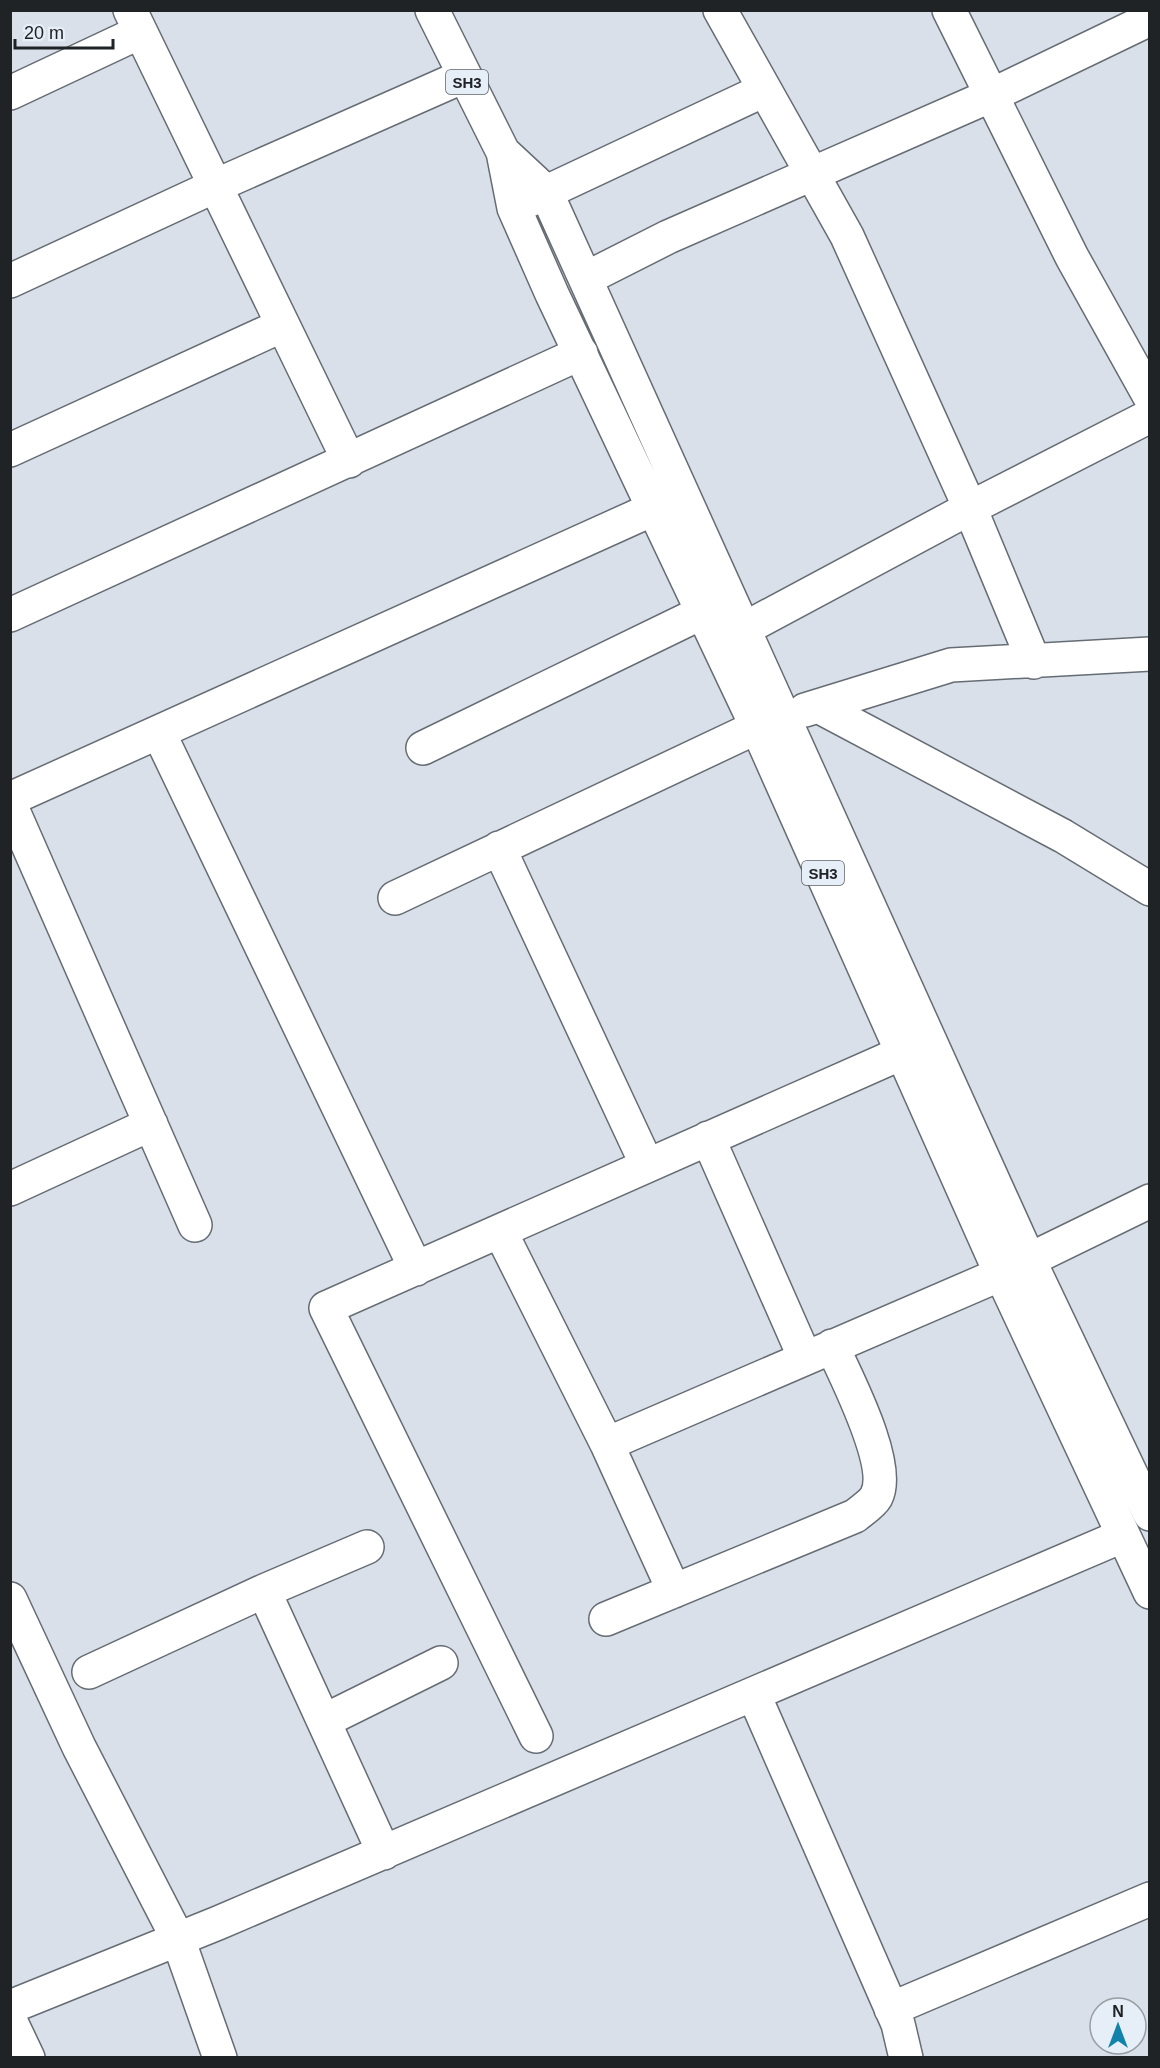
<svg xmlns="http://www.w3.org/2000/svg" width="1160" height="2068" font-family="Helvetica,sans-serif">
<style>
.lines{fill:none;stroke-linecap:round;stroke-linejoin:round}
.minor-casing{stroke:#666c74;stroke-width:36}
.major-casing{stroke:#666c74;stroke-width:36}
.minor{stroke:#fff;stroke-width:33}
.major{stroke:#fff;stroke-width:33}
.labels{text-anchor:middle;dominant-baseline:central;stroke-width:4.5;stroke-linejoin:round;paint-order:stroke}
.shield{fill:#e6eef7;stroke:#5b6065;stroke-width:1.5}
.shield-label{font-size:15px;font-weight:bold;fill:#202326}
</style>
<rect width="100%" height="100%" fill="#d9e0e9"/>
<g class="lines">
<defs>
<path id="minor" d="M130,10L349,461
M720,10L847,236L970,508L1150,416
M949,10L1072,257L1150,397
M10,93L140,32
M521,204L764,90
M587,278L668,237L992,95L1150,19
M10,281L215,186L464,76
M10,450L283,325
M10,615L581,353
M744,629L970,508L1034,662
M818,706L1063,836L1150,889
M805,710L951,665L1150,654
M159,733L416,1269
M423,748L703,612
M10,799L653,509
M10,804L195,1225
M499,848L647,1165
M395,898L757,727
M708,1138L805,1358
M10,1189L151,1124
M500,1231L607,1444L1001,1274
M1029,1260L1150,1201
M607,1444L674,1591
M264,1591L384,1853
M10,1599L79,1747L178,1939L220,2058
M606,1619L855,1516C861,1511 872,1504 876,1497C893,1466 846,1377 832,1346
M89,1672L264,1591L367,1547
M754,1695L898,2024L906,2058
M324,1721L441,1663
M536,1736L326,1308L904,1052
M10,2007L218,1923L1122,1536
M891,2009L1150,1899
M10,2020L28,2058"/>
<path id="major" d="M432,10L503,152L514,208L552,294L757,727L1001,1274L1150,1592
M503,152L546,192L1029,1260L1150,1514"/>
</defs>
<use href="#minor" class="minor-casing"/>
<use href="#major" class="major-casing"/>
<use href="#minor" class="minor"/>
<use href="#major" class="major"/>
</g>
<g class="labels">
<g class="shield">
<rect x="446" y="70" width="42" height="24" rx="4.5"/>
<rect x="802" y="861" width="42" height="24" rx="4.5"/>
</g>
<g class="shield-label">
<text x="467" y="82">SH3</text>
<text x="823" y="873">SH3</text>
</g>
</g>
<rect width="1160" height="2068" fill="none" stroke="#202326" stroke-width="24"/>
<g transform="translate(1118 2026)"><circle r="28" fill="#e6eef7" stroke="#979da3" stroke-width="1.5"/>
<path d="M0-4.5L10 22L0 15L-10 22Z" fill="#1182a9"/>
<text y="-9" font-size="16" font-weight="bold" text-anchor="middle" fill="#202326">N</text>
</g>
<path d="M15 39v9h98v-9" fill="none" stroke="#202326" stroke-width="3"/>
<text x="24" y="39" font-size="18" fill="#202326" stroke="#e6eef7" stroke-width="4.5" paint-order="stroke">20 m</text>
</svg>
